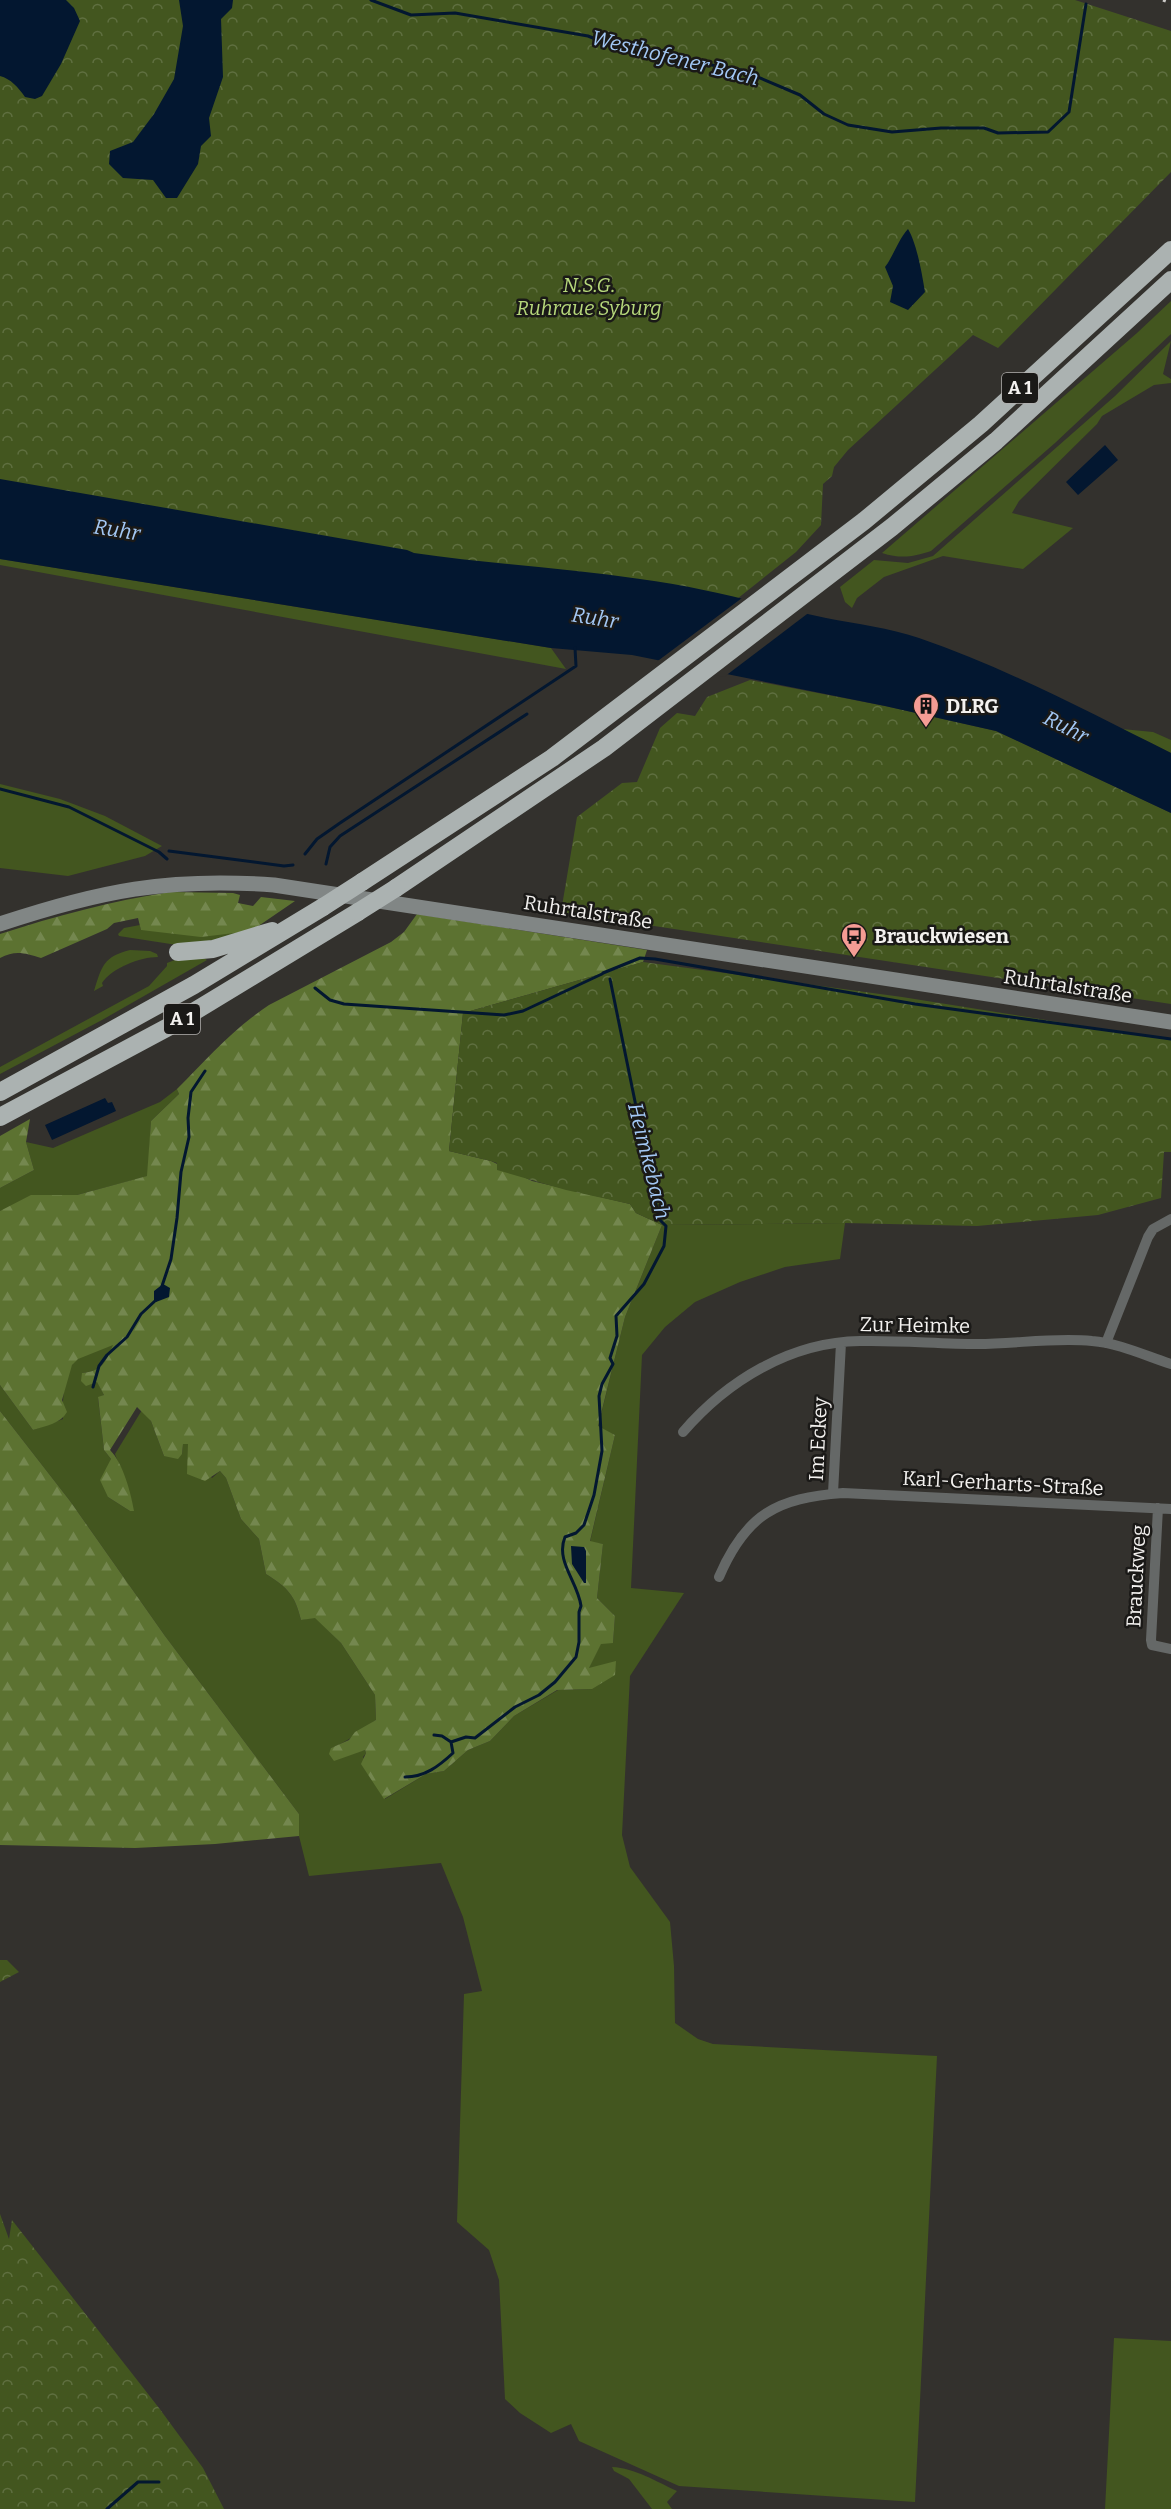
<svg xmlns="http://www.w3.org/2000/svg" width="1171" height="2509" font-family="Bitter,serif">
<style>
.grass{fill:#43561f}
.forest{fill:url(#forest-firs)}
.park{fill:url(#park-crowns)}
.water{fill:#031730}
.pier{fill:#33312d}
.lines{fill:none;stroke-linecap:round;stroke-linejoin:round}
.stream{stroke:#031730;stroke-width:3}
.street{stroke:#656867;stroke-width:10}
.secondary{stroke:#818685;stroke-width:15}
.highway{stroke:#abb2b1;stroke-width:18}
.rail{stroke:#ceccca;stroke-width:3;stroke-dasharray:3 6;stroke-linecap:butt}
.highway-bridge{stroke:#abb2b1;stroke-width:18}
.labels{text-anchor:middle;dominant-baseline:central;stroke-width:5;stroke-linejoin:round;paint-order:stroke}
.shield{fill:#1a1917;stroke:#b2b0ae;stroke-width:1.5}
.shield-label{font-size:18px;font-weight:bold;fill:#f3f1ef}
.park-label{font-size:20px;font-style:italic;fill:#b6d87b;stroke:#1a1917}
.poi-label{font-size:20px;font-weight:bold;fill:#f3f1ef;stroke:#1a1917;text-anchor:start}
.street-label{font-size:20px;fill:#f3f1ef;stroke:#1a1917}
.water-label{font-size:21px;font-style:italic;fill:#a3c8f5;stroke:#1a1917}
</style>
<defs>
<pattern id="forest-firs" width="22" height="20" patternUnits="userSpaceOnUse" patternTransform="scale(1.5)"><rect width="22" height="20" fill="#5c7231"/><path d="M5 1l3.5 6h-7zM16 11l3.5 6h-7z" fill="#74874f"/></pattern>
<pattern id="park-crowns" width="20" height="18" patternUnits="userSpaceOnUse" patternTransform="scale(1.5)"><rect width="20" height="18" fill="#43561f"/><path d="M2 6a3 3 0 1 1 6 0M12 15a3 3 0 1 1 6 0" fill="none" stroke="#5f6f40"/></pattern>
</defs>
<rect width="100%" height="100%" fill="#33312d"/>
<path class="grass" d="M1171,301V334L1055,443L931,551C913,557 901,559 882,553L1137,333Z
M1171,341L1163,374L1171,379V383L1154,385L1102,416L1097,424L1019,501L1012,513L1073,528L1023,569L943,556L884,577L857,598L852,608L845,602L840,587L874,560L908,563L933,556L1115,396Z
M0,559L551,648L566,669L0,565Z
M1122,729L1153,732L1171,740V753Z
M0,784L60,799L105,816L162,846L145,856L68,876L0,868Z
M140,925L141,930L251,931L238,937L177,945L119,936L118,934L124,928Z
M130,950L150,951L157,954L158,957C140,957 112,968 102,983L103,986L94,991C102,966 103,957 130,950Z
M180,958H204L207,960L102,1020L0,1074V1067L149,986L167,966V963Z
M177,1089L179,1094L151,1121L148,1176L77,1195L60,1197L0,1211V1188L34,1170L26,1142L53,1148L160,1102Z
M845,1223L840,1259L785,1267L740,1282L695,1302L665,1327L642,1355L631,1588L684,1593L630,1676L622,1835L630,1867L670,1922L674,1966L675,2023L698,2039L713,2044L937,2056L915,2502L679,2486L579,2441L571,2424L551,2433L520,2413L505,2399L499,2280L489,2250L457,2222L464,1994L482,1991L463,1917L441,1863L309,1876L299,1836V1814L165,1636L70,1501L0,1411V1385L33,1430L63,1419C62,1404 64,1370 76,1360C86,1353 100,1349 111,1344L114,1345C106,1362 102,1371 82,1373L97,1381L104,1395L98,1398L104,1450L111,1459L108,1497L130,1511L132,1502L115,1454L142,1410L151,1421L164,1456L182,1454L183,1444H188L189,1452L212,1478L220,1471L226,1478L241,1519L259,1539L266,1574C288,1588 295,1595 301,1620L315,1617L341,1643L375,1695L376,1720C361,1730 348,1742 331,1748L356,1752L365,1750L366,1753L363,1757L385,1799L426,1774L444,1771L468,1750L490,1741L514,1716L558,1690L592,1689L588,1669L601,1643H613L615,1616L597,1598L603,1544L590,1542L615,1435L598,1427L625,1317L662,1225Z
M1114,2338L1171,2341V2509H1105Z
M612,2467C635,2468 657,2482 677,2491L667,2502L672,2509H652L629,2479L614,2471Z"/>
<path class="forest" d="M170,892L233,893L240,895L238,903L253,906L261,897L295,901L251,931L201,937L141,930L138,918L114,923L107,929L41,958C25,953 15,950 0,958V934C56,916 111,901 170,892Z
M417,914L647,950L643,962L463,1013L449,1151L491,1161L532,1181L630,1204L636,1213L662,1225L625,1317L598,1426L615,1435L590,1541L603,1544L597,1598L615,1616L613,1643L601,1644L589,1668L616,1661L615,1675L592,1689L557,1690L514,1716L490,1741L468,1750L444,1771L426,1774L384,1799L361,1764L366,1753L365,1750L334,1761L329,1754L331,1748L349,1740L355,1732L376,1720L375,1695L341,1643L315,1618L301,1620C295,1595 288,1588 266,1574L259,1539L241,1519L226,1478L220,1471L205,1481L187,1474L188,1444H183L182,1454L178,1459L164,1456L151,1421L137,1407L110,1450C123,1463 131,1493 134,1511H130L108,1497L100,1480L111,1459L104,1450L98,1397L104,1395L97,1382L86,1386L81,1381L82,1373C102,1371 106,1362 113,1345L78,1359L72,1365L62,1400L67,1412C61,1423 46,1426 33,1430L0,1385V1211L31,1195H77L147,1176L151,1121L179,1094L177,1089C206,1060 234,1028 269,1005L391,942L404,932Z
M30,1119L26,1142L34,1170L0,1188V1136Z
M0,1411L70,1501L165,1636L299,1814V1836L215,1844L135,1848L0,1845Z"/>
<path class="park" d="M0,0H1075L1171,31V172L998,348L973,335L848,450L834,467L832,476L823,484L821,525L796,552L713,618L0,498Z
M750,680L885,706L996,731L1171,813V1004L561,912L577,817L622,783L637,782L660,728L677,713L695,716L707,697Z
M643,962L902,997L1171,1040V1152H1164L1161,1198L1098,1215L977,1226L845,1223L662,1225L636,1213L630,1204L566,1190L497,1170V1163L491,1161L449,1151L463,1013Z
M0,1960H7L19,1972L0,1982Z
M0,2214L9,2239L12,2220L159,2408L203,2468L224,2509H0Z"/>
<path class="water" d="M0,0H66L74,8L80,21L61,64L42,96L35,99L25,97C18,87 11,79 0,76Z
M179,0H233L232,8L221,19L223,77L209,118L211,136L201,146L198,164L177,198H166L153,180L123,178L109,164L110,151L133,142L154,114L174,79L183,26Z
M908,229C917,244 922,274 925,292L908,310L890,302L893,286L885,267C894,255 898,240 908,229Z
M1105,445L1118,460L1078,495L1066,482Z
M0,479L407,550L414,553C489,564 565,568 640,579C703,587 764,605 826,618C857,624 889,628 919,638C1006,668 1089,712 1171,753V813L996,731L885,706L632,655L551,648L0,559Z
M105,1098L108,1103L112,1102L116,1111L52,1140L45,1125Z
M163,1284L170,1288L169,1297L156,1302L154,1301V1291Z
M571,1546L584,1547L586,1551V1583H584L572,1564Z"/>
<path class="pier" d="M746,595L811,611L724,677L655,663Z"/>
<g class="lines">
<path class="stream" d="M371,0L411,15L455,13L588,36L623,50L741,70L800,95L824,114L848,125L892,132L941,128H984L998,133L1048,132L1069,112L1086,4
M0,789L69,807L159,852L167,859
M169,851L284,866L293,865
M305,854L317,839L340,823L576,666L575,648
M326,864L330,847L340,836L527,714
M603,973L640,958L655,959L915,1004L1171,1039
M315,988L330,1000L344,1004L504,1015L523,1011L602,974
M162,1286L171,1259L177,1218L181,1172L189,1137L188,1118L191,1092L205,1071
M93,1387L99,1366L107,1355L127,1337L141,1314L156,1300
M451,1742L466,1737L475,1738L515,1707L539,1695L555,1682L576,1657L579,1642V1612L581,1606C578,1582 555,1561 565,1537L576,1533L584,1525L594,1495L602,1451L599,1396L602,1384L613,1364L610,1358L617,1336L616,1316L644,1284L664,1246L666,1226L659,1219L610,979
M405,1777C425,1777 439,1766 453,1753L451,1742L442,1736L434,1735
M107,2509L138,2482H159"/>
<path class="street" d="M1106,1343L1148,1237L1153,1229L1171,1219
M683,1432C727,1381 790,1342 860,1341C899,1340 939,1344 978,1344C1016,1344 1055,1337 1092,1341C1119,1343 1146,1356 1171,1364
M833,1493L841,1343
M1158,1508L1151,1640L1152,1645L1171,1649
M719,1577C746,1514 777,1498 843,1493L1171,1509"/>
<path class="secondary" d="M0,924C99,891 169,877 274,885L1171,1022"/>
<path class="highway" d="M362,882L552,758L864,521L981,424L1171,250
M396,888L604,748L892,527L996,441L1171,280
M178,952L213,949L272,931
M0,1092L194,985L323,907
M0,1117L172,1025L358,912"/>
<path class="rail" d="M1163,0L1171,3"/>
<path class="highway-bridge" d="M323,907L362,882
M358,912L396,888"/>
</g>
<defs>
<symbol id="building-pin" viewBox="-11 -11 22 30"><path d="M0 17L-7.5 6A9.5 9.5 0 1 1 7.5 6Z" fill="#f59c94" stroke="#1a1917"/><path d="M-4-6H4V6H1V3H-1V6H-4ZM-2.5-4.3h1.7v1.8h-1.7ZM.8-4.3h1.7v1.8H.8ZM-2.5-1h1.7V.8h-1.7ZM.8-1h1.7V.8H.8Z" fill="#111"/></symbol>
<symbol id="bus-pin" viewBox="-11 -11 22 30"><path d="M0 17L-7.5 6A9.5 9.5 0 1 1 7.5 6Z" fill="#f59c94" stroke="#1a1917"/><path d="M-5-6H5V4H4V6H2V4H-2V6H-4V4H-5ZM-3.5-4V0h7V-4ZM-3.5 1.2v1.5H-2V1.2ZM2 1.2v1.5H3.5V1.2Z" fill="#111"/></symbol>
</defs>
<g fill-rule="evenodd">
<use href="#building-pin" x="911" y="691" width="30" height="40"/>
<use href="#bus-pin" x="839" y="921" width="30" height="40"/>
</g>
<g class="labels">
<g class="shield">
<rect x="1002" y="373" width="36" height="30" rx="4.5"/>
<rect x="164" y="1004" width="36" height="30" rx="4.5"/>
</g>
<g class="shield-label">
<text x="1020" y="388">A 1</text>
<text x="182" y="1019">A 1</text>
</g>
<g class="park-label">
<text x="589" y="285">N.S.G.<tspan x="589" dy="23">Ruhraue Syburg</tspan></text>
</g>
<g class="poi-label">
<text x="946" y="706">DLRG</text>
<text x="874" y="936">Brauckwiesen</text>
</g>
<g class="street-label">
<text transform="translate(588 912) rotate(9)">Ruhrtalstraße</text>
<text transform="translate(1068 986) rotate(9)">Ruhrtalstraße</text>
<text transform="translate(915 1325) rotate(1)">Zur Heimke</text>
<text transform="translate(818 1439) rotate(-87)">Im Eckey</text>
<text transform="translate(1003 1483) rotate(3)">Karl-Gerharts-Straße</text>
<text transform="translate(1136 1576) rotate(-87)">Brauckweg</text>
</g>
<g class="water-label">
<text transform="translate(675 58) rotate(14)">Westhofener Bach</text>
<text transform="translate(117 530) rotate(9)">Ruhr</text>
<text transform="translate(595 618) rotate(9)">Ruhr</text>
<text transform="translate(1066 727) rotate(27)">Ruhr</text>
<text transform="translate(649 1161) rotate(76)">Heimkebach</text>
</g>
</g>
</svg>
